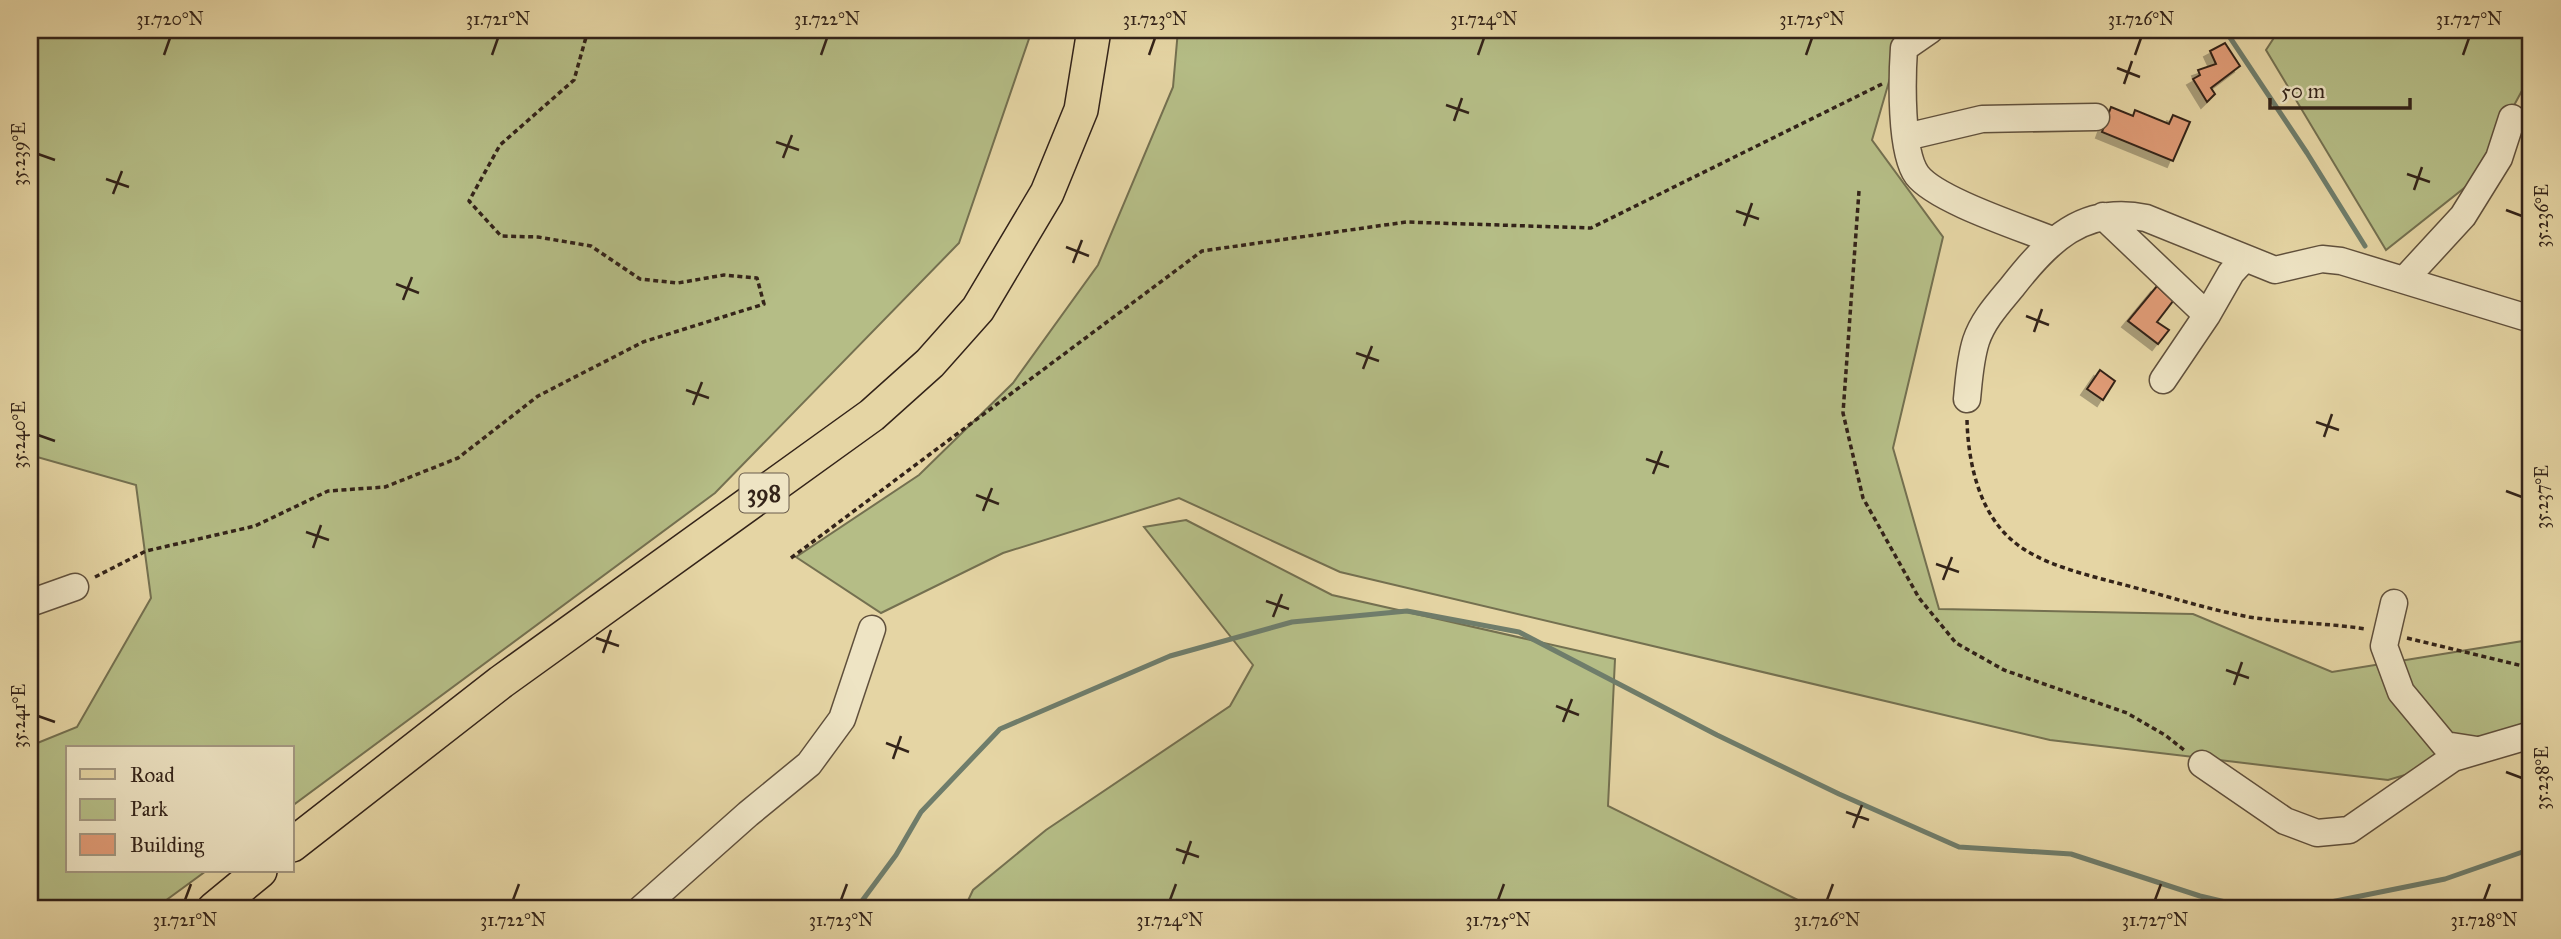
<svg xmlns="http://www.w3.org/2000/svg" width="2561" height="939" font-family="'IM FELL Great Primer',serif">
<style>
.green{fill:#b5bd86;stroke:#747050;stroke-width:2}
.lines{fill:none;stroke-linecap:round;stroke-linejoin:round}
.stream{stroke:#6f7d6b;stroke-width:5}
.building{fill:#e19c77;stroke:#332319;stroke-width:2;filter:url(#shadow)}
.minor-casing{stroke:#60503c;stroke-width:29}
.major-casing{stroke:#332319;stroke-width:36}
.path{stroke:#332319;stroke-width:3.5;stroke-dasharray:5 3.5;stroke-linecap:butt}
.minor{stroke:#eee4c4;stroke-width:26}
.major{stroke:#e5d5a4;stroke-width:33}
.ticks{fill:none;stroke:#332319;stroke-width:2.5}
.labels{text-anchor:middle;dominant-baseline:central;stroke-width:6;stroke-linejoin:round;paint-order:stroke}
.shield{fill:#eee4c4;stroke:#6b5d4c;stroke-width:2}
.shield-label{font-size:23px;font-weight:bold;fill:#332319}
.neatline{fill:none;stroke:#332319;stroke-width:2.5}
.ticks-label{font-size:18px;text-anchor:middle;fill:#332319}
</style>
<defs>
<filter id="shadow"><feDropShadow dx="-6" dy="6" stdDeviation="0" flood-color="#0004"/></filter>
</defs>
<rect width="100%" height="100%" fill="#e5d5a4"/>
<filter id="stains"><feTurbulence type="fractalNoise" baseFrequency=".00286" numOctaves="4"/><feColorMatrix values="0 0 0 0 .2 0 0 0 0 .09 0 0 0 0 .02 0 0 0 .5 -.17"/></filter>
<radialGradient id="worn" r=".72"><stop offset=".6" stop-color="#630" stop-opacity="0"/><stop offset="1" stop-color="#630" stop-opacity=".3"/></radialGradient>
<path class="green" d="M30,30H1032L959,243L715,493L292,806V748H68V871H206L154,909H30V746L77,727L151,598L136,485L30,455Z
M1178,30H1904L1872,140L1943,237L1893,448L1939,609L2193,614L2332,672L2523,641L2527,739L2388,780L2050,740L1340,572L1179,498L1003,553L881,613L796,557L919,475L1013,383L1098,265L1173,87Z
M2279,30H2531V74L2473,181L2386,250L2266,50Z
M1186,520L1332,595L1615,659L1608,806L1816,909H964L973,890L1046,830L1230,706L1253,665L1144,527Z"/>
<g class="lines">
<path class="stream" d="M2225,30L2307,153L2365,246
M856,909L896,855L921,812L1000,729L1170,656L1292,622L1407,611L1519,632L1717,735L1839,794L1959,847L2071,854L2200,896L2255,909
M2296,909L2445,879L2531,849"/>
</g>
<path class="building" d="M2225,43L2240,66L2211,88L2215,94L2207,102L2193,79L2200,75L2198,70L2216,64L2210,51Z
M2111,107L2133,116L2135,110L2169,124L2173,115L2190,122L2173,161L2102,132Z
M2157,286L2173,301L2157,322L2169,330L2158,344L2128,321Z
M2100,370L2115,381L2103,400L2087,389Z"/>
<g class="lines">
<defs>
<path id="minor" d="M1930,30L1904,48C1902,77 1900,152 1917,175C1936,200 2020,227 2052,240
M1906,137L1982,119L2096,117
M2103,216L2207,315
M2405,279L2463,216L2499,158L2512,118
M2163,380L2207,315L2231,273L2244,259
M1967,399C1969,379 1970,360 1976,341C1983,320 1998,304 2012,287C2048,241 2083,205 2146,218L2275,270L2322,259L2341,261L2531,319
M30,603L75,587
M2394,603L2384,646L2401,692L2445,745L2477,750
M2202,764L2285,821L2317,833L2349,830L2453,758L2531,735
M641,909L748,814L809,764L842,719L872,629"/>
<path id="major" d="M292,845L501,682L872,415L930,363L978,309L1047,193L1081,110L1094,30
M214,909L260,871"/>
</defs>
<use href="#minor" class="minor-casing"/>
<use href="#major" class="major-casing"/>
<path class="path" d="M1859,191L1843,413L1863,498L1919,598L1956,643L2004,670L2127,713L2165,735L2184,750
M1967,420C1968,462 1979,513 2013,541C2039,564 2087,575 2121,584C2164,595 2206,609 2249,617C2288,623 2327,623 2366,629
M791,558L1202,251L1406,222L1591,228L1882,84
M95,577L146,551L255,526L328,491L385,487L458,458L538,396L643,342L764,304L757,278L724,275L678,283L640,279L591,246L538,237L501,236L469,201L500,145L574,80L588,30
M2407,638L2531,668"/>
<use href="#minor" class="minor"/>
<use href="#major" class="major"/>
</g>
<path class="ticks" d="M164,55L170,38M492,55L498,38M821,55L827,38M1149,55L1155,38M1478,55L1484,38M1806,55L1812,38M2135,55L2141,38M2463,55L2469,38M2117,68L2140,77M2124,84L2132,61M1446,105L1469,113M1454,121L1462,98M776,142L799,150M38,154L55,160M783,158L792,135M2407,174L2430,182M106,179L129,187M2414,190L2422,167M113,194L122,171M2506,210L2522,216M1736,211L1759,219M1744,226L1752,203M1066,247L1089,256M1073,263L1082,240M396,284L419,293M403,300L412,277M2026,316L2049,325M2034,332L2042,309M1356,353L1379,361M1363,369L1372,346M686,390L709,398M693,405L702,382M2316,422L2339,430M38,435L55,441M2324,437L2332,414M1646,459L1669,467M1653,474L1662,451M2506,491L2522,497M976,495L999,504M983,511L992,488M306,532L329,540M313,548L321,525M1936,564L1959,572M1943,580L1952,557M1266,601L1289,609M1273,617L1282,594M596,638L619,646M603,653L611,630M2226,670L2249,678M2234,685L2242,662M1556,706L1579,715M38,716L55,722M1563,722L1572,699M886,743L909,752M893,759L901,736M2506,772L2522,778M1846,812L1869,820M1853,828L1862,805M1176,849L1199,857M1183,864L1191,841M185,900L191,884M513,900L519,884M841,900L847,884M1170,900L1176,884M1498,900L1504,884M1827,900L1833,884M2155,900L2161,884M2484,900L2490,884"/>
<g class="labels">
<rect class="shield" x="739.5" y="473.5" width="49" height="39" rx="5"/>
<g class="shield-label">
<text x="764" y="493">398</text>
</g>
</g>
<rect width="2561" height="939" fill="none" stroke="#e5d5a4" stroke-width="77"/>
<rect x="66" y="746" width="228" height="126" fill="#eee4c4" stroke="#a39780" stroke-width="2"/>
<rect x="80" y="769" width="35" height="10" fill="#e5d5a4" stroke="#a39780" stroke-width="2"/>
<text x="130" y="782" font-size="21" fill="#332319">Road</text>
<rect x="80" y="799" width="35" height="21" fill="#b5bd86" stroke="#a39780" stroke-width="2"/>
<text x="130" y="816" font-size="21" fill="#332319">Park</text>
<rect x="80" y="834" width="35" height="21" fill="#e19c77" stroke="#a39780" stroke-width="2"/>
<text x="130" y="852" font-size="21" fill="#332319">Building</text>
<path d="M2270 98v10h140v-10" fill="none" stroke="#332319" stroke-width="3.5"/>
<text x="2281" y="98" font-size="21" fill="#332319" stroke="#eee4c4" stroke-width="5" paint-order="stroke">50 m</text>
<rect x="38" y="38" width="2484" height="862" class="neatline"/>
<g class="ticks-label">
<text x="170" y="25">31.720°N</text>
<text x="498" y="25">31.721°N</text>
<text x="827" y="25">31.722°N</text>
<text x="1155" y="25">31.723°N</text>
<text x="1484" y="25">31.724°N</text>
<text x="1812" y="25">31.725°N</text>
<text x="2141" y="25">31.726°N</text>
<text x="2469" y="25">31.727°N</text>
<text transform="translate(19 154) rotate(-90)" y="6">35.239°E</text>
<text transform="translate(2542 216) rotate(-90)" y="6">35.236°E</text>
<text transform="translate(19 435) rotate(-90)" y="6">35.240°E</text>
<text transform="translate(2542 497) rotate(-90)" y="6">35.237°E</text>
<text transform="translate(19 716) rotate(-90)" y="6">35.241°E</text>
<text transform="translate(2542 778) rotate(-90)" y="6">35.238°E</text>
<text x="185" y="926">31.721°N</text>
<text x="513" y="926">31.722°N</text>
<text x="841" y="926">31.723°N</text>
<text x="1170" y="926">31.724°N</text>
<text x="1498" y="926">31.725°N</text>
<text x="1827" y="926">31.726°N</text>
<text x="2155" y="926">31.727°N</text>
<text x="2484" y="926">31.728°N</text>
</g>
<rect width="100%" height="100%" filter="url(#stains)"/>
<rect width="100%" height="100%" fill="url(#worn)"/>
</svg>
